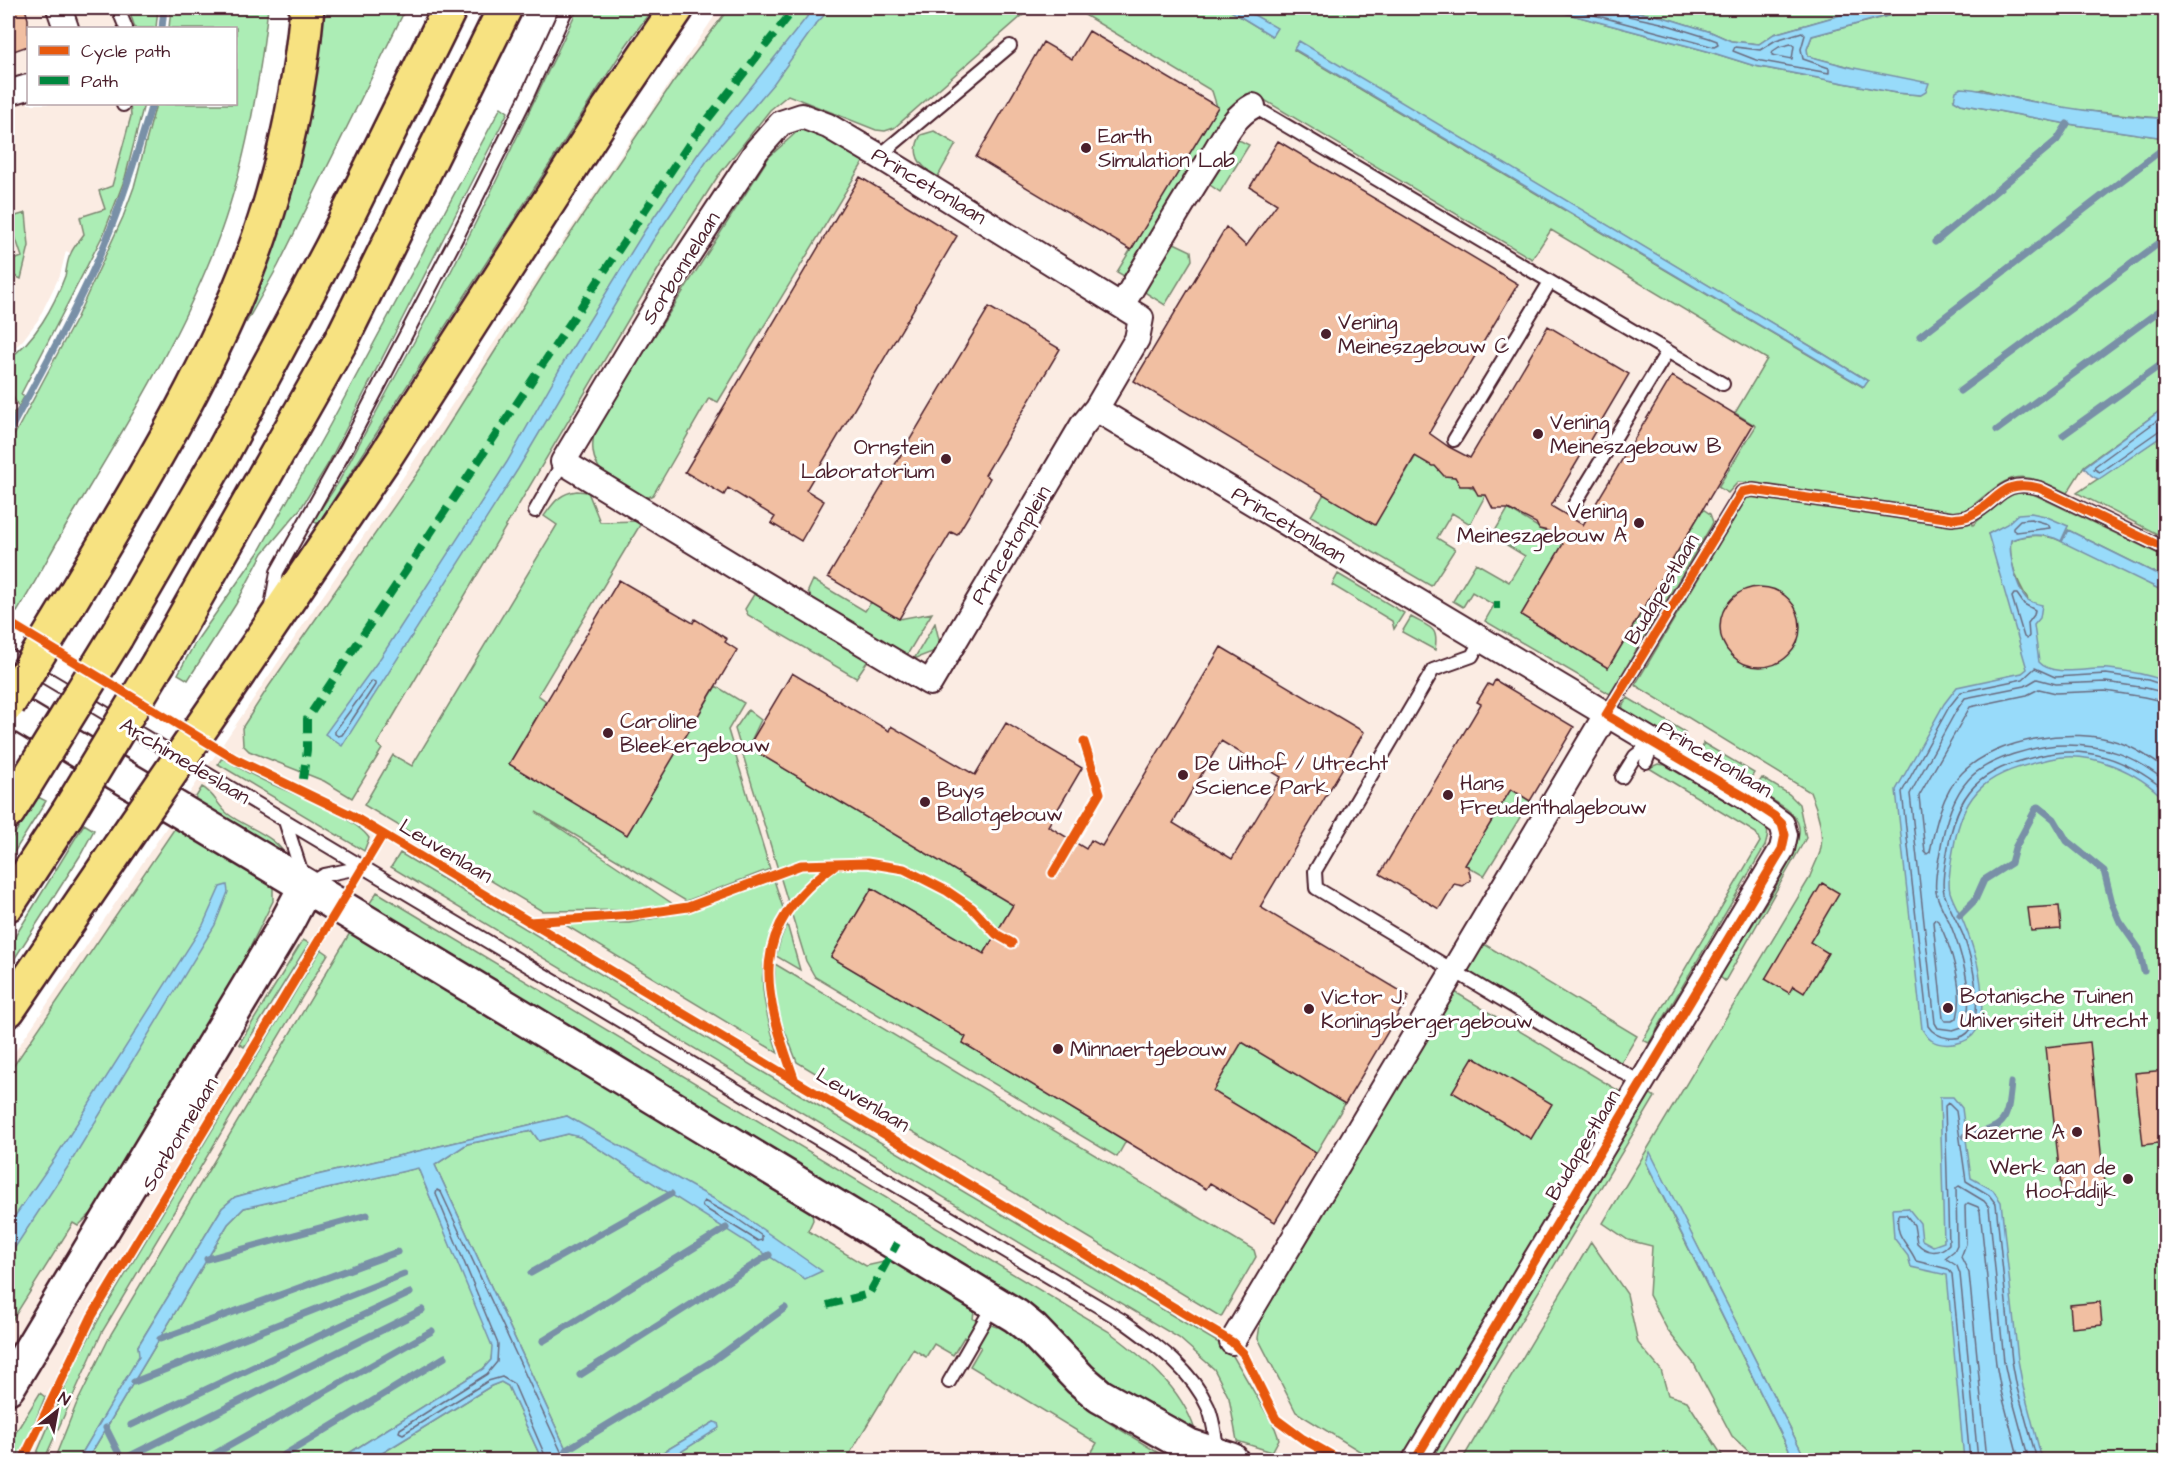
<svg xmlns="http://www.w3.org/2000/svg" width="2173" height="1468" font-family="'Architects Daughter',sans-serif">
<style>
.built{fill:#fbece3}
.green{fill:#acedb5;stroke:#7b8670;stroke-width:1.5;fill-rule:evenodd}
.water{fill:#98dbfa;stroke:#7990a7;stroke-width:1.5}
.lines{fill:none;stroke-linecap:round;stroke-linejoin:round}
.shore{stroke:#696a7e;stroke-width:1.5}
.stream{stroke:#7990a7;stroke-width:7}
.building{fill:#f1bfa2;stroke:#4a1f2b;stroke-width:1.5;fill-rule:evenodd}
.service-casing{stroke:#4a1f2b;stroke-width:16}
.minor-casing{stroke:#4a1f2b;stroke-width:28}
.secondary-casing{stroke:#4a1f2b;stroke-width:38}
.motorway-casing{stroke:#4a1f2b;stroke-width:38}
.service{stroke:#fff;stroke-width:12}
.minor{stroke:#fff;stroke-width:24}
.secondary{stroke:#fff;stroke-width:33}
.motorway{stroke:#f7e281;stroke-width:33}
.motorway-bridge-casing{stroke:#4a1f2b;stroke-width:38;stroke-linecap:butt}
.motorway-bridge{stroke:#f7e281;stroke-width:33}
.quiet{stroke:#00873e;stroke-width:8;stroke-dasharray:15 8;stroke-linecap:butt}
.cycleway-casing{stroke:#fff;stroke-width:13}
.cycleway{stroke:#e8590c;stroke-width:9}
.poi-dot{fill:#4a1f2b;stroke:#fff;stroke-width:2}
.labels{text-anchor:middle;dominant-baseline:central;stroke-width:6;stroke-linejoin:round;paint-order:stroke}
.poi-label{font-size:21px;fill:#4a1f2b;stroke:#fff;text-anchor:start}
.street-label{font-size:21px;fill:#4a1f2b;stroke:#fff}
</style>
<rect width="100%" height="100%" fill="#fff"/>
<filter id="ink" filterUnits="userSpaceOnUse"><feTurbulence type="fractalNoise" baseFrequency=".0167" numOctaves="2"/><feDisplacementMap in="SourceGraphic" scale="12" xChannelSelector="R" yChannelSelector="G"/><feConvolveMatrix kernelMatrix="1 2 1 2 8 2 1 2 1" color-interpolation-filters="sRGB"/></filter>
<g filter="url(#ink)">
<path class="built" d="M8,8H146L130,13L135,28H28V104H130L131,116L105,209L70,253L66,251L60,275L38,320L23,340L8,354Z
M720,8H1202L2038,488L2165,396V1460H8V1062Z"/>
<path class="green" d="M146,8H158L156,28H135L130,13Z
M171,8H268C258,95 242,185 207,267C171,353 121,434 73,514C54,546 37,580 17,612L8,606V447L77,317L123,217L134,187L156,104H236V28H169Z
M323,8H406L278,266L246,323L270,250L306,123L315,76Z
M578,8H653L625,47L318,524L313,521L338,483L436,301L489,196Z
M729,8H1031L894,128L885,131L876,130L788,95L770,110L718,176L663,261L377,744L382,749L352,798L324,781L249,751L243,745L242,728L269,686L423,465L550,264L673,82Z
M1073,8H1226L1272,36L1276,28L1242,8H1546L1707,51L1755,66L1896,93L1921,95L1849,67L1808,56L1807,49L1812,36L1918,8H2165V112L2158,118L2069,109L2001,95L1982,89L1954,99L1961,104L2062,123L2165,138V407L2084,466L2067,493C2013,466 2011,475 1967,510L1973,525L2007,495L2023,492L2031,493L2165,557V578L2068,530L2140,579L2165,592V1460H1806L1650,1153L1646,1163L1794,1460H1758L1732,1436L1694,1364L1668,1331L1649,1295L1652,1246L1628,1240L1603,1223L1809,879C1812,870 1817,861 1820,852C1825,834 1817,808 1810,792L1635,685L1745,500L1753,483L1738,482L1728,493L1718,487L1756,426L1735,413L1767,359L1551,230L1532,259L1251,92C1244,101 1234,102 1226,111L1124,276L1117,272L1217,107L1212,91ZM1299,42L1812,347L1868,381L1863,387L1294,50ZM2008,524L2068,526L2061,541C2044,533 2028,534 2011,540C2008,559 2017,582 2028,599L1988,534Z
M1615,8H1865L1774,34L1759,44L1731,41L1711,32L1663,17Z
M130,104H144L125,178L104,233L21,394L24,397L8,426V417L19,408L8,387V359C35,341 54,306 65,276C67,268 67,260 71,253C74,246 80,240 84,234L80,217L105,209L99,191L112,186L131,116Z
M501,107L508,112L328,464L301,508L263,553L236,604L188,680L178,674L195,643L258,553L326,432Z
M800,129L813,131L864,161L718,402L709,398L653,495C648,497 649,498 644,497C634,496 603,475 598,466C591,454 592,442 595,429L769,157Z
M934,131L956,144L937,178L928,173V170C915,161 913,148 921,135Z
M1234,140L1241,141L1249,145L1220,192L1210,185L1209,180Z
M26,213L29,246L21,279L8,273V262L22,257L9,218Z
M1170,241L1191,251L1192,260L1165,305L1146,293L1144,288Z
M2165,434V538L2077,493Z
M1417,454L1485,496L1470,524L1452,513L1437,538L1455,549L1431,586L1311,516L1324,494L1375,524Z
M577,491L588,492L600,522L640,521V525L538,695L546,701L509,764L627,834L716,686L744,703L728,730L770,869L686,901L536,812L673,904L627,910L542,911L364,805L393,755L412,766L557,525L544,516C554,502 560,493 577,491Z
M1508,509L1564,543L1521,615L1608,668L1703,509L1710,514L1713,522L1710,528L1610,694L1485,621L1494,605L1472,592L1463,607L1453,601L1476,563L1509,582L1525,556L1492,536Z
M1338,574L1404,613L1394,629L1392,621L1332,585Z
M813,580L865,611L871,602L899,619L932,613L907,655L812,599L808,591Z
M756,591L869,659L856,678L748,615L745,609Z
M1411,617C1430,628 1439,626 1435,650L1402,632Z
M935,623L940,644L935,651L914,659Z
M1628,698L1685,732L1672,741L1625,713L1622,706Z
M748,710L761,720L748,747L1013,905L984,954L872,888L831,957L966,1037L963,1043L1126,1141L1117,1157L815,977L806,961L735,729Z
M1703,743L1754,773L1747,784L1702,758Z
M222,758C239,768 257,778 276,786C300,797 354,817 369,838L364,851L218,764Z
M1658,764L1665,765L1762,822C1770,830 1768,836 1765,846L1649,1043L1643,1040L1760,842L1756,833L1649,768Z
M1762,778L1789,794L1799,804L1806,838L1725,981L1719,976C1735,950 1804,854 1799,827C1796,809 1769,799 1754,790Z
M202,787C213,792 218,806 228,814C246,828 279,836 287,859L191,805Z
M1511,789L1530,801L1484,876L1465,865Z
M38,797L46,801L8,862V844Z
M179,822L273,884V901L227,994L107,1198L78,1226L73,1223L8,1327V1074Z
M84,824L94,830L80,856L8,969V948Z
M400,853L814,1103L1229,1349L1275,1428L1279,1439L1272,1452L1237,1441L1229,1398L1214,1369L1179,1338L391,867Z
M774,880L783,908C753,959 760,999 778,1053L562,923H629L688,912Z
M377,892L1108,1331C1144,1358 1180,1385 1195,1430L1127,1394L366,909Z
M787,924L800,970L776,956L781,938Z
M351,931L811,1206L813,1220L808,1231L866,1266L897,1259L975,1304L973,1319L997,1327L1005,1324L1075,1396L1106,1421L1170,1460H1100L1090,1455L1097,1443L970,1366L981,1347L964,1337L953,1355L934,1344L926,1357L913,1349L846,1460H668L718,1428L714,1422L650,1460H571L435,1165L467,1144L532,1131L539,1141L568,1134L580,1137L758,1247L567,1116L296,1180L235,1197L222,1208L138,1346L140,1356L78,1460H54L76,1405L111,1334Z
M303,940L309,943L244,1047L239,1044Z
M1484,944L1637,1036L1621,1063L1467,971Z
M321,949L328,954L102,1332L44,1460H34L74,1366L101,1315Z
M775,964L1254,1250L1256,1257L1221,1317L797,1062L781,1021L775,993Z
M1455,992L1624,1094L1401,1460H1374L1296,1412L1258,1338L1261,1318Z
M1242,1042L1345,1104L1316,1153L1211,1090Z
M1649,1093L1655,1097L1438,1460H1431Z
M418,1168L493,1346L491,1360L483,1369L338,1460H87L228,1224L244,1208Z
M1591,1242L1627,1294L1638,1343L1661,1370L1668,1395L1687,1401L1725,1460H1462Z
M501,1382L508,1386L542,1460H371L491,1386Z
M40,1393L45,1397L19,1460H8V1445Z"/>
<path class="water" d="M814,8H831L816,24L774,83L707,161L653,240L518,469L342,746L325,734L381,657L507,462L566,358L645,230L700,151Z
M1226,8H1242L1277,28L1272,36Z
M1546,8H1615L1663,17L1711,32L1731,41L1759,44L1774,34L1865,8H1917L1812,36L1807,49L1808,56L1849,67L1929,83L1926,92L1921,95L1896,93L1755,66L1707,51Z
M1299,41L1812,347L1868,381L1864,387L1294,49Z
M1961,88C1984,89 2006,97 2029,101C2072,109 2115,116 2158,118L2165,112V138L2062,123L1961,104L1954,100L1956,91Z
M2165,407V434L2099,479C2092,478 2088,472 2084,467Z
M2031,513L2045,516L2068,526L2061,541C2045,533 2027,534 2011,540C2008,553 2017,591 2028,600C2031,602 2038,604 2042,605L2040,618L2034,625L2039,662C2053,678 2090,667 2109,669C2129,671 2147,674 2165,681V800C2138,771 2090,750 2050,759C1990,773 1964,786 1953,851C1951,863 1947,880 1950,892C1953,902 1959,911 1963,921C1973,945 1982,974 1982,1000C1982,1010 1981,1023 1976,1031C1968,1045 1943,1048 1931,1040C1927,1038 1925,1033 1922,1029L1896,790L1944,704L1957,687L2022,673L2027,669L1988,534L2007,524L2018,514Z
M2068,530L2165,578V592L2062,542Z
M227,885L228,892L215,925L69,1165L12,1252L8,1256V1226L55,1158L203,925L220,887Z
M1940,1097H1953L1962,1108L1971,1178L1993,1190L2001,1202L2018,1360L2023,1387L2040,1452L2044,1460H1964L1947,1275L1911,1267L1908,1256L1894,1238L1892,1209L1908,1208L1920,1223L1922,1240L1933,1246L1944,1242Z
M567,1116L739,1213L822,1271L805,1279L580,1137L568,1134L539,1141L532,1131L467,1144L435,1165L571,1460H542L508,1386L501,1382L491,1386L371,1460H338L483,1369L491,1360L492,1346L418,1168L244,1208L228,1224L87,1460H78L139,1356L138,1346L222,1208L235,1197L296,1180Z
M1650,1152L1806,1460H1794L1646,1162Z
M714,1422L718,1423L719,1428L668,1460H650Z"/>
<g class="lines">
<path class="shore" d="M1568,8L1714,47L1718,45L1717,41L1709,38L1661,23L1628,16L1624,13L1623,8
M1802,32L1805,35L1801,49L1803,59L1829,68V73L1756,60L1733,51L1735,47L1760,50L1776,40Z
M1791,44L1794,46L1792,59L1772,55L1773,51L1779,47Z
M2166,414L2095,466L2094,469L2100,472L2160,430L2166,429
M2031,519L2048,524L2050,528L2016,532L2013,530V527L2020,520Z
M2014,594H2017L2024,604L2035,610L2034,615L2028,623L2029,636L2027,639L2024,637L2012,597Z
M372,681L375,682V685L342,735L338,736L335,734V731Z
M2166,686L2148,680L2106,674L2055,677L2035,668L2023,679L1961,692L1949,707L1902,792L1928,1026C1936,1039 1961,1044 1971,1029C1976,1021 1977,1007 1976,998C1976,977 1970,954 1963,935C1957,921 1949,908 1944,893C1941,882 1945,865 1947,853C1957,790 1979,770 2039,756C2087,744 2129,760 2166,791
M2166,693L2146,688L2106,682L2056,684L2037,679L2025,686L1965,698L1956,711L1910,794L1935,1023L1938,1028L1953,1030L1962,1027C1979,1003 1959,945 1949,921C1944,912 1938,902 1936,892C1934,879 1938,864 1940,851C1944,827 1951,799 1968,780C1987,758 2037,745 2065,745C2106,745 2134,755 2166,782
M2166,702L2144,697L2105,691L2056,693L2039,689L2027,695L1970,707L1919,796L1925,852L1927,854L1930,852C1935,826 1942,793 1962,773C1996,738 2074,727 2118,742C2133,747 2153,759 2166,770
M1935,919L1938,921C1951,946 1965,990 1957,1018L1952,1021H1945L1943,1018L1933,922Z
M704,1201L736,1218L762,1236V1240L758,1241L703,1207L702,1204Z
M547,1460L514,1384L502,1377L488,1381L403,1434L399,1432L400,1429L487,1374L497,1362L498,1344L436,1194L437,1190L441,1192L565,1460
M1970,1460L1952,1274L1948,1269L1916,1261C1908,1242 1895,1239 1898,1215H1906L1914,1225L1917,1243C1926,1253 1939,1255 1949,1244L1945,1106L1948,1103L1956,1111L1966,1181L1989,1195L1996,1204L2012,1361L2017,1388L2037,1460
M1978,1460L1960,1274L1957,1266L1945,1258L1954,1251L1957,1245L1956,1188L1959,1186L1984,1201L1989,1207L2004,1362L2010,1390L2029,1460
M1987,1460L1969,1273L1961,1257L1966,1244L1965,1206L1968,1203L1978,1207L1980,1211L1996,1364L2001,1391L2019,1460"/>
<path class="stream" d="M162,28L164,8
M1935,242L2057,140L2067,124
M1920,336L2164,148L2166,145
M1960,391L2166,238
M1997,430L2166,306
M8,434C41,371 78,308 105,243C124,197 138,151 152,104
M2063,435L2166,361
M1960,915L1975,900L1984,880L2011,863L2015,848L2037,807H2039L2054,819L2067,841L2104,871L2112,903L2120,922L2139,949L2144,971
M1965,1136C2006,1127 2007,1124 2011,1083
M207,1259L367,1215
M531,1273L671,1194
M160,1339L397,1252
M543,1341L726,1228
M580,1375L769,1255
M134,1382L404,1274
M131,1425L410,1293
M106,1428L122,1460
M566,1450L711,1362L785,1308
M122,1460L422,1310
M204,1460L432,1331
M276,1460L445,1357"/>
</g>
<path class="building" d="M8,8H25L28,19V46L8,53Z
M1089,31L1218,107L1131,250L976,157L1043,42L1072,59Z
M1278,141L1518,284L1429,433L1449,447L1470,458L1548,326L1629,374L1551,506L1583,525L1672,376L1753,425L1608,668L1521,615L1563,544L1550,537L1548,531L1539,529L1536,523L1508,509H1493L1486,495H1478L1473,486H1460L1455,477L1444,476L1435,466H1432L1415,456L1375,525L1134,381L1226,227L1246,246L1277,204L1250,187Z
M860,177L957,236L806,490L824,501L801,541L771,523L775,517L728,488L724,495L685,472Z
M989,307L1060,349L985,475L990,478L969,515L957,535L951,532L899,619L828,577Z
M619,580L693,623L695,619L727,639L725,642L737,650L627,835L509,764Z
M1720 627a40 40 0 1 1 80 0a40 40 0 1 1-80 0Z
M1221,647L1364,732L1260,907L1409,996L1345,1104L1242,1042L1213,1091L1316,1153L1275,1222L1210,1183L1206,1189L1134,1146L963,1043L966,1037L831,957L872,888L984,954L1013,905L748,747L792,673L889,731L891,726L975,775L1006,723L1082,768L1048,826L1086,849L1091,840L1102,846ZM1221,741L1281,777L1232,859L1173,823Z
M1495,680L1574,727L1530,801L1511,789L1465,865L1468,866L1471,880L1463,886L1454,884L1439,909L1380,874L1481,704L1477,702L1488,684L1492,686Z
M1822,883L1839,893L1810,942L1828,953L1804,993L1793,986L1789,993L1765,979Z
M2059,906L2061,929L2031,931L2028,908Z
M2090,1042L2105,1192L2062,1196L2046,1047Z
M1473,1057L1552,1104L1531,1139L1452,1092Z
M2166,1070V1142L2143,1145L2135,1073Z
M2100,1302L2102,1325L2072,1328L2070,1305Z"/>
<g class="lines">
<defs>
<path id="service" d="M121,16L126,28
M123,104V105
M1253,106L1723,384
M879,156L1010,46
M1454,440L1550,282
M1574,505L1667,352
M535,511L563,462
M271,607L277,572L346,449L458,235L527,96L567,8
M1481,640L1472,656L1433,670L1315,871L1316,888L1641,1083
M8,655L1123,1321C1156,1345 1191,1369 1208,1407C1214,1420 1215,1438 1218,1453
M1606,715L1742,492L1753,490L1952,519C1958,518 1966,518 1971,515C1999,502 2001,478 2039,488L2166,549
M1646,762L1653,743
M1622,777L1635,756L1653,742
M285,821L306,886L324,875L363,867
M949,1382L994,1304"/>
<path id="minor" d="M59,8L66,28
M8,93L28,87
M802,116L828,126L879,156L1141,318L1137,339L1096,409L1082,426L930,683L752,577L563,462L680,267L757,150L781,123Z
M1122,305C1152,255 1181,204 1213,155C1224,137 1234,116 1253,106
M1096,409L1745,797L1782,824L1785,835L1782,849L1415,1460
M1232,1342L1606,715"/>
<path id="secondary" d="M8,708L306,886L1016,1316L1032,1329L1080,1379L1100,1396L1189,1446L1231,1460
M8,1387L286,924L306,886"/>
<path id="motorway" d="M67,607C138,488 213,369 259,238C285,164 300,86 307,8
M116,637L223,452L332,247L450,8
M159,662L342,339L505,8
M221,699L387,454L609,108L677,8
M8,812L23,788
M8,904L67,814
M8,1010L120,846"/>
</defs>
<use href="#service" class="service-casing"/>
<use href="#minor" class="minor-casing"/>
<use href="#secondary" class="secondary-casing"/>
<use href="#motorway" class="motorway-casing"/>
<use href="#service" class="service"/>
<use href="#minor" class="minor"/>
<use href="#secondary" class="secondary"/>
<use href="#motorway" class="motorway"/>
<defs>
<path id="motorway-bridge" d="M8,704L67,607
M23,788L116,637
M67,814L159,662
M120,846L221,699"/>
</defs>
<use href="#motorway-bridge" class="motorway-bridge-casing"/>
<use href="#motorway-bridge" class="motorway-bridge"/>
<path class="quiet" d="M1494,605H1500
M303,779L307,750V719L693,138L795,8
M827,1305L869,1294L897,1243"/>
<defs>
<path id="cycleway" d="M8,622L235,759L351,815L1232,1342L1243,1353L1276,1419L1303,1439L1340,1460
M1053,873L1100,793L1084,742
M529,922L633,915L688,907L801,865L867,863L904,869L947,891L972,908L996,934L1012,943
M795,1081C762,989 746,929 836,864
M23,1460L92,1316L383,834
M1415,1460L1782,849L1785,835L1782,824L1774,816L1745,797L1606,715L1742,492L1753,490L1952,519C1958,518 1966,518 1971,515C1999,502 2001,478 2039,488L2166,549"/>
</defs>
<use href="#cycleway" class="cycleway-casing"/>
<use href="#cycleway" class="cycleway"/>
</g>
</g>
<g class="poi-dot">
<circle cx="1086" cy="148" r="6"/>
<circle cx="1326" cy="334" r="6"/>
<circle cx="1538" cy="434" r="6"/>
<circle cx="946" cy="459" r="6"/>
<circle cx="1639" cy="523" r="6"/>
<circle cx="608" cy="733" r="6"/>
<circle cx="1183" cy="775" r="6"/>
<circle cx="1448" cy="795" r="6"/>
<circle cx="925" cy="802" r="6"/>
<circle cx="1948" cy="1008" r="6"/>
<circle cx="1309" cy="1009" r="6"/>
<circle cx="1058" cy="1049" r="6"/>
<circle cx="2077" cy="1132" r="6"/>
<circle cx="2128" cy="1179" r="6"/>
</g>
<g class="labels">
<g class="poi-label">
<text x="1098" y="136">Earth<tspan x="1098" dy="24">Simulation Lab</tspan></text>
<text x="1338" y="322">Vening<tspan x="1338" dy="24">Meineszgebouw C</tspan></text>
<text x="1550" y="422">Vening<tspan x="1550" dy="24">Meineszgebouw B</tspan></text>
<text x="934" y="447" text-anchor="end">Ornstein<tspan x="934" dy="24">Laboratorium</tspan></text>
<text x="1627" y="511" text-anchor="end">Vening<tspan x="1627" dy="24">Meineszgebouw A</tspan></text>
<text x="620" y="721">Caroline<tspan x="620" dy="24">Bleekergebouw</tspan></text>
<text x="1195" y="763">De Uithof / Utrecht<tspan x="1195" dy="24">Science Park</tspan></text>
<text x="1460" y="783">Hans<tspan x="1460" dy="24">Freudenthalgebouw</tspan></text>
<text x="937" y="790">Buys<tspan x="937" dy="24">Ballotgebouw</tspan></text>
<text x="1960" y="996">Botanische Tuinen<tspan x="1960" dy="24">Universiteit Utrecht</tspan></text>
<text x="1321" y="997">Victor J.<tspan x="1321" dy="24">Koningsbergergebouw</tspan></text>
<text x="1070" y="1049">Minnaertgebouw</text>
<text x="2065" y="1132" text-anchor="end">Kazerne A</text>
<text x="2116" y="1167" text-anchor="end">Werk aan de<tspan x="2116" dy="24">Hoofddijk</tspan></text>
</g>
<g class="street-label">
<text transform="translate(929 186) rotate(31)">Princetonlaan</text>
<text transform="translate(681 268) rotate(-58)">Sorbonnelaan</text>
<text transform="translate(1289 525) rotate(31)">Princetonlaan</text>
<text transform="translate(1011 545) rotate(-59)">Princetonplein</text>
<text transform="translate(1662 589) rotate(-59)">Budapestlaan</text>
<text transform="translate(1715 759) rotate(31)">Princetonlaan</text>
<text transform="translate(185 761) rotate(31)">Archimedeslaan</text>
<text transform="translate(446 851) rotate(31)">Leuvenlaan</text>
<text transform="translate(863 1100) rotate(31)">Leuvenlaan</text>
<text transform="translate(180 1134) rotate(-59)">Sorbonnelaan</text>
<text transform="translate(1583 1145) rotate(-59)">Budapestlaan</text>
</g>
</g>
<rect width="2173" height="1468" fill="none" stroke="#fff" stroke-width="30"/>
<rect x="15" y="15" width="2143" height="1438" fill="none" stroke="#4a1f2b" stroke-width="2" filter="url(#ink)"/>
<rect x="27" y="27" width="210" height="78" fill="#ffffff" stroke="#b7a5aa" stroke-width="1.5"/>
<rect x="39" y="46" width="30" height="9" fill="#e8590c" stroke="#b7a5aa" stroke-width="1.5"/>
<text x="81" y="57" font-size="18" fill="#4a1f2b">Cycle path</text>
<rect x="39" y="76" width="30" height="9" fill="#00873e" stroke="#b7a5aa" stroke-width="1.5"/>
<text x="81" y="87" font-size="18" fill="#4a1f2b">Path</text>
<g transform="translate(57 1411) rotate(31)" stroke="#ffffff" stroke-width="4.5" paint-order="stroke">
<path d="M0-4.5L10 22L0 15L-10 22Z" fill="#4a1f2b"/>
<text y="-9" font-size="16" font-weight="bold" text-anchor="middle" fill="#4a1f2b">N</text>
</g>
</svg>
